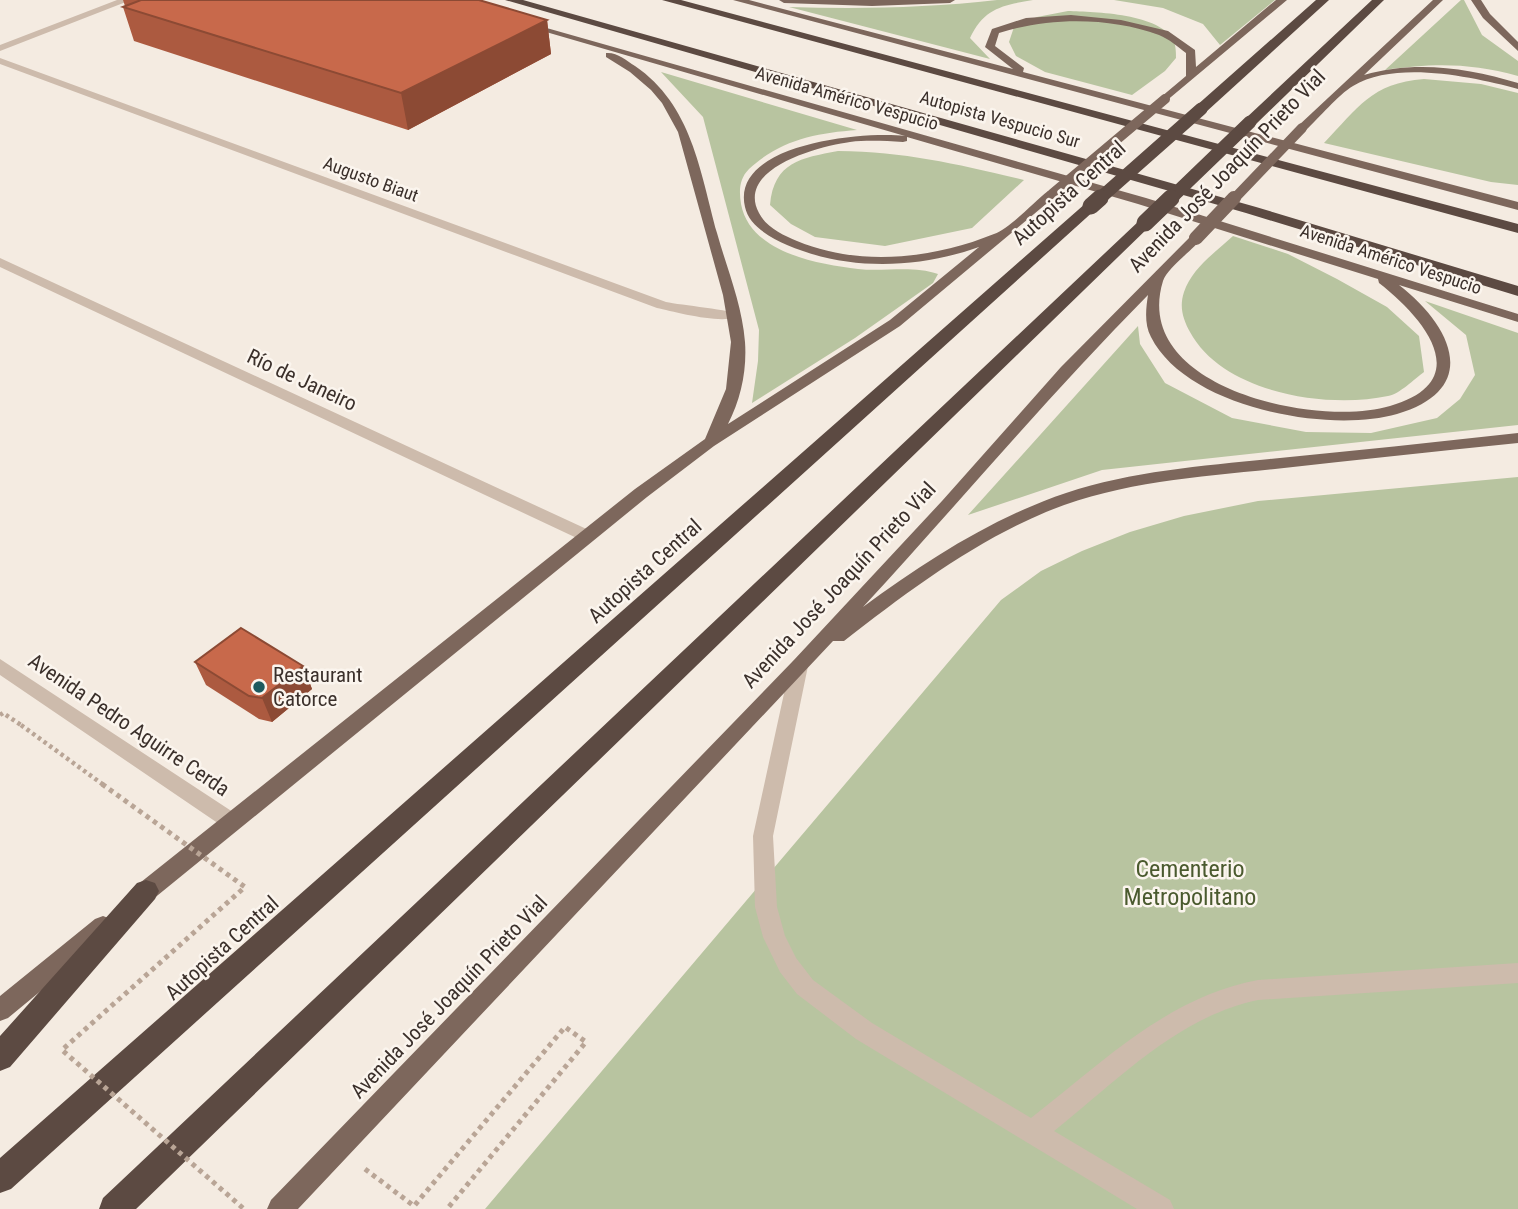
<svg xmlns="http://www.w3.org/2000/svg" width="1518" height="1209" font-family="'Roboto Condensed',sans-serif">
<style>
.green{fill:#b8c4a0}
.lines{fill:none;stroke-linecap:round;stroke-linejoin:round}
.path-far1{stroke:#b9a596;stroke-width:4.5;stroke-dasharray:3.5 3.5;stroke-linecap:butt}
.path{stroke:#b9a596;stroke-width:5;stroke-dasharray:4.5 4.5;stroke-linecap:butt}
.minor{fill:#cdbbac;fill-rule:evenodd}
.major{fill:#7d675c;fill-rule:evenodd}
.highway{fill:#5c4a42;fill-rule:evenodd}
.path-bridge-far1{stroke:#b9a596;stroke-width:4.5;stroke-dasharray:3.5 3.5;stroke-linecap:butt}
.path-bridge{stroke:#b9a596;stroke-width:5;stroke-dasharray:4.5 4.5;stroke-linecap:butt}
.major-bridge-far1{stroke:#7d675c;stroke-width:10}
.major-bridge{stroke:#7d675c;stroke-width:14}
.highway-bridge-far1{stroke:#5c4a42;stroke-width:13}
.highway-bridge{stroke:#5c4a42;stroke-width:17}
.wall{fill:#ac5a40}
.shaded-wall{fill:#8c4a34}
.building{fill:#c8694b;stroke:#8c4a34;stroke-width:2}
.poi-dot{fill:#1f5a5e;stroke:#fbf5ee;stroke-width:2.5}
.labels{text-anchor:middle;dominant-baseline:central;stroke-width:5;stroke-linejoin:round;paint-order:stroke}
.far-street-label{font-size:18px;fill:#3b302b;stroke:#fbf5ee}
.street-label{font-size:21px;fill:#3b302b;stroke:#fbf5ee}
.poi-label{font-size:21px;fill:#3b302b;stroke:#fbf5ee;text-anchor:start}
.near-park-label{font-size:24px;fill:#4a5a2e;stroke:#fbf5ee}
</style>
<rect width="100%" height="100%" fill="#f4ebe1"/>
<path class="green" d="M997,0H1033C1003,5 984,8 970,38L990,59L789,7C859,9 927,8 997,0Z
M1114,0H1275L1220,45L1203,24L1163,8Z
M1461,0H1464L1482,35L1518,61V76C1470,63 1434,63 1385,70Z
M1068,11C1094,12 1162,13 1174,42C1176,47 1176,54 1176,58L1165,71L1132,95L1045,72L1016,56L1009,42L1014,27L1037,17Z
M661,72L857,130C816,133 780,140 749,169C739,179 739,191 741,204C750,252 816,264 858,269C884,272 913,265 938,274L933,283L855,338L752,403L758,361L759,330L703,117Z
M1424,79L1481,84L1518,93V185L1491,182L1324,143C1358,108 1371,83 1424,79Z
M838,151C907,152 957,164 1024,180L972,228L885,246L815,237L791,224L770,205C774,162 801,158 838,151Z
M1233,236L1288,254L1337,279L1387,307L1419,336L1424,372C1414,379 1400,394 1388,396C1326,409 1223,393 1190,332C1183,319 1179,307 1184,292C1192,268 1216,252 1233,236Z
M1425,301L1518,333V425L1102,470L968,515L1138,326L1140,344L1165,383L1232,418L1306,432L1371,433L1437,418L1460,399L1475,375L1466,335Z
M1518,477V1209H485L1001,600L1041,571L1082,551L1130,532L1184,516L1258,501Z"/>
<g class="lines">
<path class="path-far1" d="M0,715L3,713L21,725"/>
<path class="path" d="M365,1169L414,1206L565,1027L586,1042L447,1209"/>
<path class="minor" d="M117,0H131L0,51V45Z
M0,58L666,302C680,305 733,310 740,315C727,326 675,312 657,308L0,64Z
M0,258L593,532L595,536L593,540H581L0,267Z
M0,659L239,816L242,822L239,828L232,830L225,828L0,675Z
M799,659L805,661L808,666L773,836L777,907L785,936L796,958L813,980L872,1023L1031,1118C1102,1063 1167,997 1258,980L1518,963V983L1258,1000C1177,1017 1117,1081 1054,1131L1170,1200L1174,1209H1137L856,1039L797,994L780,972L763,937L755,907L753,836L790,666L793,661Z"/>
<path class="major" d="M733,0H749L1013,69L985,47L992,29L1026,18L1071,15L1121,20L1168,31L1195,50L1196,67L1276,0H1287L1165,102L1161,101V97L1186,76V53C1178,47 1169,39 1159,35C1110,17 1049,17 999,33L995,46L1024,68L1023,72L1518,202V210Z
M779,0H955L950,3L872,6L784,3Z
M1433,0H1443L1364,75C1415,60 1468,68 1518,83V89C1473,77 1396,60 1353,86C1338,95 1319,118 1306,130H1298V126Z
M1471,0H1481L1490,14L1518,42V51L1483,18Z
M522,21L1146,198L1518,314V322L1399,285C1452,326 1482,389 1397,414C1327,434 1186,407 1151,337C1144,324 1146,308 1148,295C1049,395 959,503 863,607C926,561 992,518 1066,493C1132,471 1201,466 1270,459C1353,451 1435,442 1518,433V443C1437,451 1356,460 1275,469C1197,477 1119,482 1046,512C972,543 907,592 844,641H833L298,1209H267L271,1200L793,661L942,501L1061,367L1192,235H1200L1202,238C1193,250 1167,268 1163,281C1130,388 1318,428 1390,406C1477,381 1424,318 1379,283L1378,279L1138,204L907,137V141L903,142C885,141 867,140 850,142C820,146 735,168 759,213C766,227 783,235 797,241C860,267 932,259 994,234C1010,228 1033,203 1048,191L1058,194L900,326L714,446L647,497L147,904L139,906L131,904L128,897L131,890L635,489L705,439L726,389L731,342L723,295L678,132L662,103L651,90L630,72L606,57V53C617,52 626,60 635,66C692,105 700,171 717,233C727,269 742,304 745,342C747,370 741,399 728,424L890,320L979,247C917,269 848,271 787,245C771,238 749,226 745,207C730,143 865,131 905,136L522,25Z
M103,916L111,919L114,926L111,933L8,1018L0,1021V996L95,919Z"/>
<path class="highway" d="M505,0H523L1256,207L1518,286V296L1246,213Z
M662,0H681L1518,224V233Z
M1316,0H1329L1206,112H1196V106Z
M1372,0H1384L1255,125H1245V119Z
M1091,202L1096,203L1098,206L1096,209L11,1189L0,1193V1158L1086,203Z
M1145,219L1152,223L1150,226L136,1209H99L103,1198L1140,220Z
M146,880L155,883L159,891L155,899L10,1067L0,1071V1036L137,883Z"/>
<path class="path-bridge-far1" d="M21,725L105,786"/>
<path class="path-bridge" d="M102,784L245,887L62,1050L244,1209"/>
<path class="major-bridge-far1" d="M1052,194L1165,99
M1233,200L1302,128"/>
<path class="major-bridge" d="M1196,238L1234,198"/>
<path class="highway-bridge-far1" d="M1098,200L1201,109
M1169,200L1250,122"/>
<path class="highway-bridge" d="M1091,206L1100,198
M1145,223L1171,198"/>
</g>
<path class="wall" d="M123,0H479L547,20L551,54L408,130L134,41L123,7L125,6Z
M195,662L303,666L312,689L272,722L259,719L206,685Z"/>
<path class="shaded-wall" d="M547,20L551,54L408,130L401,93Z
M303,666L312,689L272,722L262,698Z"/>
<path class="building" d="M141,0H479L547,20L401,93L123,7Z
M241,628L303,666L262,698L249,696L195,662Z"/>
<circle class="poi-dot" cx="259" cy="687" r="7"/>
<g class="labels">
<g class="far-street-label">
<text transform="translate(847 98) rotate(16)">Avenida Américo Vespucio</text>
<text transform="translate(1000 119) rotate(16)">Autopista Vespucio Sur</text>
<text transform="translate(371 179) rotate(20)">Augusto Biaut</text>
<text transform="translate(1391 259) rotate(18)">Avenida Américo Vespucio</text>
</g>
<g class="street-label">
<text transform="translate(1227 171) rotate(-46)">Avenida José Joaquín Prieto Vial</text>
<text transform="translate(1069 193) rotate(-42)">Autopista Central</text>
<text transform="translate(302 380) rotate(25)">Río de Janeiro</text>
<text transform="translate(645 571) rotate(-42)">Autopista Central</text>
<text transform="translate(839 585) rotate(-47)">Avenida José Joaquín Prieto Vial</text>
<text transform="translate(129 725) rotate(34)">Avenida Pedro Aguirre Cerda</text>
<text transform="translate(222 948) rotate(-42)">Autopista Central</text>
<text transform="translate(449 997) rotate(-46)">Avenida José Joaquín Prieto Vial</text>
</g>
<g class="poi-label">
<text x="273" y="675">Restaurant<tspan x="273" dy="24">Catorce</tspan></text>
</g>
<g class="near-park-label">
<text x="1190" y="869">Cementerio<tspan x="1190" dy="28">Metropolitano</tspan></text>
</g>
</g>
</svg>
